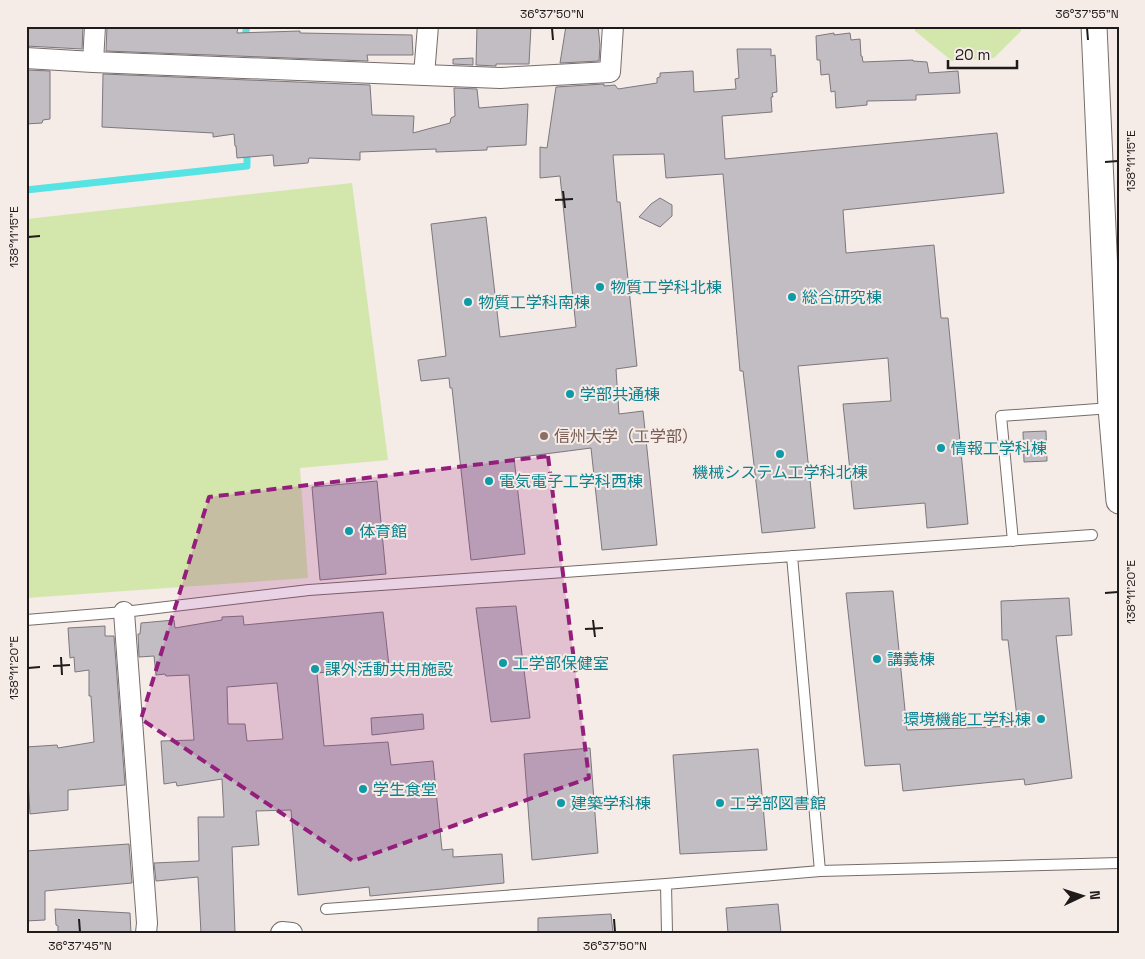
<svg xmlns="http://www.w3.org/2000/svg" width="1145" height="959" font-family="'Space Grotesk','Noto Sans JP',sans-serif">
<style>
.green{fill:#d3e7ad}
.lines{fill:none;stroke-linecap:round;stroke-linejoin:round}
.stream{stroke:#56e3e3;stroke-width:7}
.building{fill:#c2bcc3;stroke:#7d777e;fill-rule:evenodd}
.service-casing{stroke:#766d6a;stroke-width:12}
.minor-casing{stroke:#766d6a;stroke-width:22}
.tertiary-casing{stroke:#766d6a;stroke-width:27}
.service{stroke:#fff;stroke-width:10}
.minor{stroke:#fff;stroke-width:20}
.tertiary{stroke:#fff;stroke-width:25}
.marked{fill:#941e7b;fill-opacity:0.2;stroke:#941e7b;stroke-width:4;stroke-dasharray:10 6;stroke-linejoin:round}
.ticks{fill:none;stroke:#1f1b1a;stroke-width:2}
.culture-dot{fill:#0f9aa8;stroke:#f5ebe7;stroke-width:2}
.education-dot{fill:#8d6e63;stroke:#f5ebe7;stroke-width:2}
.labels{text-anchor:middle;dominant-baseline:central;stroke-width:4;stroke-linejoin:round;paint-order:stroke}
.culture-label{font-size:16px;fill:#0d838f;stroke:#f5ebe7;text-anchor:start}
.education-label{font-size:16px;fill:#785e54;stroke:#f5ebe7;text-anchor:start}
.neatline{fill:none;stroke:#1f1b1a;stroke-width:2}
.ticks-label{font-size:12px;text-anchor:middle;fill:#1f1b1a}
</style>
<rect width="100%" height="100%" fill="#f5ebe7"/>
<path class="green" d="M915,26H1021V31L994,58L952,61L915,31Z
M352,183L388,460L300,468L308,578L26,598V219Z"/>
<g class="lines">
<path class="stream" d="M244,41L247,26
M26,190L247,166V150"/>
</g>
<path class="building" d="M26,26H83L82,49L26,46Z
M107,26H238L237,33L300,31V33L412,35L413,55H367L368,61L106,51Z
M477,26H531L529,64H496V66L476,65Z
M566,26H598L600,45L599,61L560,63Z
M834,33V35L850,33L851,40L860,39L861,56H862L863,62L913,60V61L927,62L929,73L958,71L960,93L916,95V100L867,101V105L836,108L835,91L831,92L829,74L821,75L820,60H817L816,36Z
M737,49H771V56L775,55L777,92L772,93L773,97H771L772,112L722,116L725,159L997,133L1004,193L843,210L846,253L934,245L941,318H948L968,524L927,528L925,503L854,509L843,404L891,401L888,358L798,366L815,528L762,533L743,371H740L723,174L666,178L664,154L613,155L617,202H620L637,366L616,369L619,414L643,411L657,545L602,550L591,448L514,458L525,554L471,560L452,388H450L449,378L421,381L418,360L446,356L431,224L486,217L500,337L576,327L560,176L540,178V147L547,148L556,87L604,84V86L615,85L618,89L657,83V78L660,77V73L693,71L694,92L736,89L735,79L739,78Z
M473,58V65L453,64V59Z
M26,70L50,71V119L43,120L42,123L26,124Z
M103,74L370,85L372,115L414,116L413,133L450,123L451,118L455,116L454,88L477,89L479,108L528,104L526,145L487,147V150L436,152V149L360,152V160L309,158L308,163L274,166L273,155L237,158L236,146H235L234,134L213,137V133L102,127Z
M660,198L672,205V216L660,227L639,217L651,204Z
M1046,431L1047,461L1024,462L1023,432Z
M377,481L386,574L320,580L312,487Z
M893,591L907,730L1018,726L1008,640H1002L1001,601L1069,598L1072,635L1056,636L1072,778L1025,785L1024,779L903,791L900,764L865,766L846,593Z
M516,606L530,718L491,722L476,608Z
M383,612L389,666L317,673L324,746L388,742L391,765L433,761L442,850L453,849V857L502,854L504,883L370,896L369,887L298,895L291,810L256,811L259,845L232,847L235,933H201L198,877L156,881L154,863L199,861L198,817H224L222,779L177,786L176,782L164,784L161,741L194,740L189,675L166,676L165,674L156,675L154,656L139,657L138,634H140L141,623L174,620L175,628L222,620V617L243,616L244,625ZM277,683L283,739L247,741L245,724H228L227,687Z
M105,626V636H114L125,785L68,790V810L30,814L26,747L57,745L58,748L94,742L91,696H89V670L75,672L74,657L70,658L68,628Z
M423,714L424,729L372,735L371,718Z
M590,748L598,853L532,860L524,754Z
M758,749L767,850L680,854L673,755Z
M129,844L132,883L45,891V920L26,921V851Z
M778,904L781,933H728L726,908Z
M55,909L130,913L131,933H58V926L56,925Z
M611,914L613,933H538V918Z"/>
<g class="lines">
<defs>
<path id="service" d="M1013,541L1001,416L1111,408
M792,556L820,871
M26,620L124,612L309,590L1092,535
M666,884L667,933
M326,909L666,884L820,871L1119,863"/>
<path id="minor" d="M95,26L93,62L500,78L610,72L613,26
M26,58L93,62
M424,75L428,26
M124,612L147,923L146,933
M281,933L282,932L292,933"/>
<path id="tertiary" d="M1094,26L1111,408L1119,501"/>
</defs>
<use href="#service" class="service-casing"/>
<use href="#minor" class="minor-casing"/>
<use href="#tertiary" class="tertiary-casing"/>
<use href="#service" class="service"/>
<use href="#minor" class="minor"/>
<use href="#tertiary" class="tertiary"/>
</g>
<path class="marked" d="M548,456L589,778L353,861L141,719L209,497Z"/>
<path class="ticks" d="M552,28L553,40M1087,28L1088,40M1105,162L1118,161M563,191L565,208M555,200L573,199M28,237L40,236M1105,593L1118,592M593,620L595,637M585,629L603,628M61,657L62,675M53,666L70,665M28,668L40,667M79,919L80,932M614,919L615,932"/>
<g class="culture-dot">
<circle cx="600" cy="287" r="5"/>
<circle cx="792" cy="297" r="5"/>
<circle cx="468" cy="302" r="5"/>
<circle cx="570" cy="394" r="5"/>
<circle cx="941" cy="448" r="5"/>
<circle cx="780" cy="454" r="5"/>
<circle cx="489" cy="481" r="5"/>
<circle cx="349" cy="531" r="5"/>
<circle cx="877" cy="659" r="5"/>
<circle cx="503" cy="663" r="5"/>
<circle cx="315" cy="669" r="5"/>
<circle cx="1041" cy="719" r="5"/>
<circle cx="363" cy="789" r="5"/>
<circle cx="561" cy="803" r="5"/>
<circle cx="720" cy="803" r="5"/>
</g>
<circle class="education-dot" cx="544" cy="436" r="5"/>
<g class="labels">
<g class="culture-label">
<text x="610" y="287">物質工学科北棟</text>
<text x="802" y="297">総合研究棟</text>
<text x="478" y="302">物質工学科南棟</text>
<text x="580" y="394">学部共通棟</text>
<text x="951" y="448">情報工学科棟</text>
<text x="780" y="472" text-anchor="middle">機械システム工学科北棟</text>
<text x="499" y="481">電気電子工学科西棟</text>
<text x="359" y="531">体育館</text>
<text x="887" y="659">講義棟</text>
<text x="513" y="663">工学部保健室</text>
<text x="325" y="669">課外活動共用施設</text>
<text x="1031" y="719" text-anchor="end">環境機能工学科棟</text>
<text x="373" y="789">学生食堂</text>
<text x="571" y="803">建築学科棟</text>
<text x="730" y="803">工学部図書館</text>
</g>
<g class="education-label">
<text x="554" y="436">信州大学（工学部）</text>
</g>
</g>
<rect width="1145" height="959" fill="none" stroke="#f5ebe7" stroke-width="55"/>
<g transform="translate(1082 896) rotate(86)" stroke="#f5ebe7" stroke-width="4" paint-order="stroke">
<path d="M0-4L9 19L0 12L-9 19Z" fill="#1f1b1a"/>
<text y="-8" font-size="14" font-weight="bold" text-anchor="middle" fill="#1f1b1a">N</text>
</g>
<path d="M948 60v8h69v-8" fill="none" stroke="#1f1b1a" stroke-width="2.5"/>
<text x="955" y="60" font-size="15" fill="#1f1b1a" stroke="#f5ebe7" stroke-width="4" paint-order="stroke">20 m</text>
<rect x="28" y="28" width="1090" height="904" class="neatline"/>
<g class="ticks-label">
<text x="552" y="18">36°37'50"N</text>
<text x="1087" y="18">36°37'55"N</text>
<text transform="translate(1131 161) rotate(-90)" y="4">138°11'15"E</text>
<text transform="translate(14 237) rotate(-90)" y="4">138°11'15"E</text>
<text transform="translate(1131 592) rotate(-90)" y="4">138°11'20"E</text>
<text transform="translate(14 668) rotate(-90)" y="4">138°11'20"E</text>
<text x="80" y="950">36°37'45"N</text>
<text x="615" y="950">36°37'50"N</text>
</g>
</svg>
